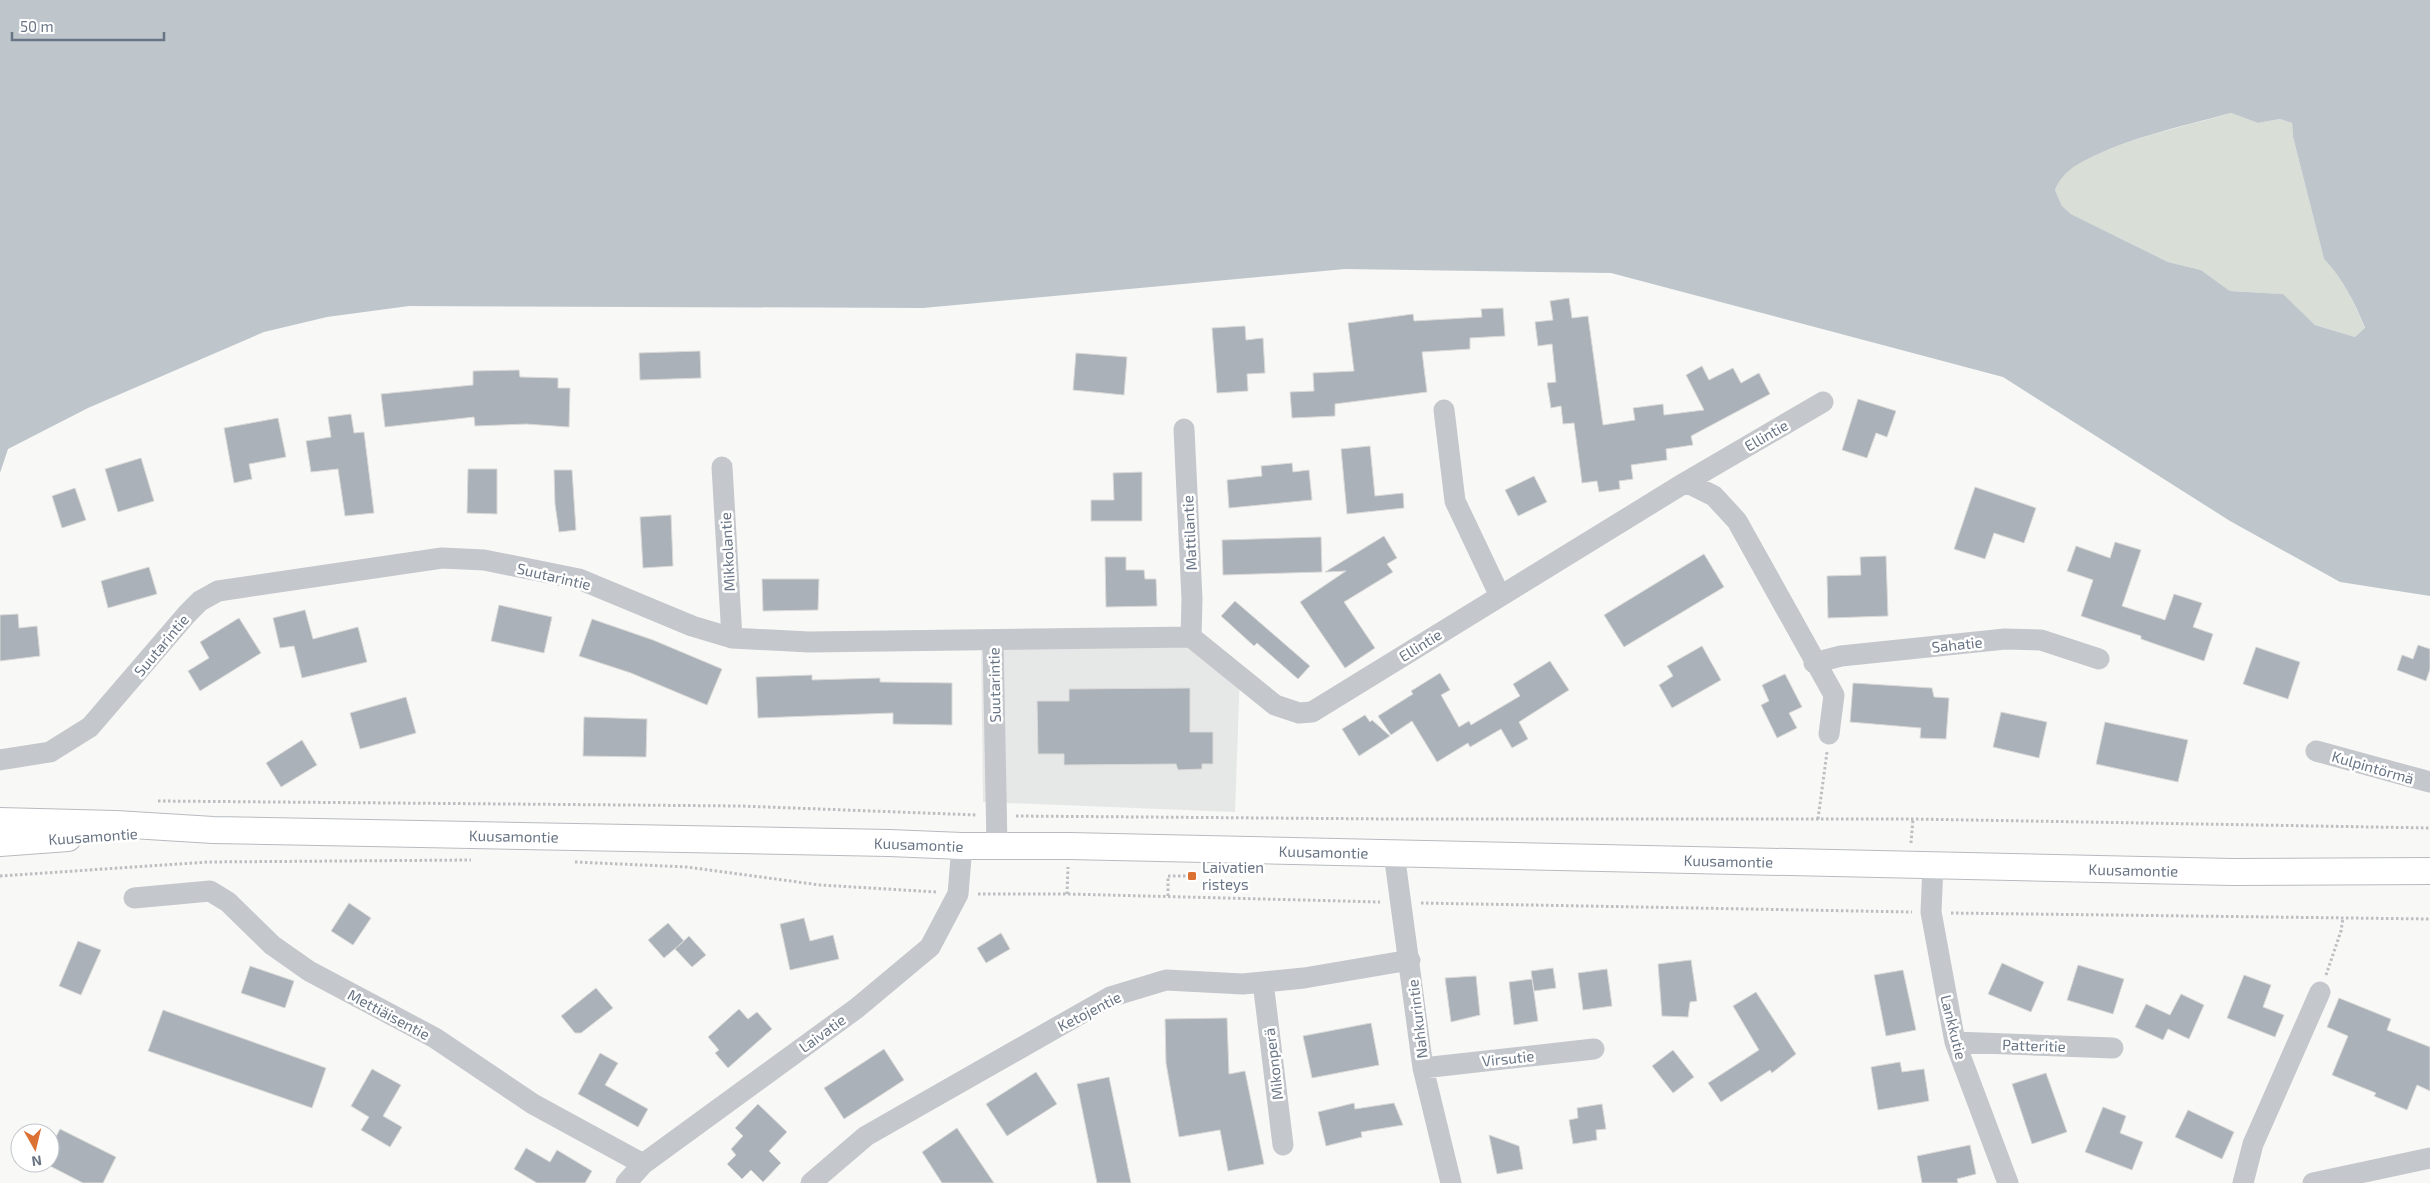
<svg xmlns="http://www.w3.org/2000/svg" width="2430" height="1183" font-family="'Exo 2',sans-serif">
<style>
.built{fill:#e6e7e7}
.green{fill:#d9dfd7}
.water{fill:#bec6cc;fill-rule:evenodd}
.building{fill:#abb1b8;stroke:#dadad8}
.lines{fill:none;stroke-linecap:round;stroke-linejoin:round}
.major-casing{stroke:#b7bbbf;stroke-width:28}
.path{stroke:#bcbec1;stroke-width:3;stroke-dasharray:2.5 2.5;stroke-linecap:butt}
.minor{stroke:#c4c7cb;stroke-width:21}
.major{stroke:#fff;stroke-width:26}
.poi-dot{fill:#db7133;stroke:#fff;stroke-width:2}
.labels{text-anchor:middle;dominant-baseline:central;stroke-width:5;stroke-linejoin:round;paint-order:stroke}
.street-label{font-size:15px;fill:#697585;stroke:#fff}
.poi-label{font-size:15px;fill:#697585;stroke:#fff;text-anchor:start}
</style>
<rect width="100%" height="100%" fill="#f8f8f6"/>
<path class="built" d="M981,645L1202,647L1240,672L1235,812L983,802Z"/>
<path class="green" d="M2231,113L2258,123L2280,119L2292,123L2293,137L2324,259C2343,279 2355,303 2365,329L2355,337L2315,325L2282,294L2230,291L2201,270L2168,262L2071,214L2062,206L2055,190C2059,180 2065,172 2074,166C2121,139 2180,128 2231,113Z"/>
<path class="water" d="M0,0H2430V596L2340,582L2230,521L2003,377L1611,273L1345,269L923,308L409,306L327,317L264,332L88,408L8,449L0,473ZM2231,113L2258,123L2280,119L2292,123L2293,137L2324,259C2343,279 2355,303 2365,328L2355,337L2315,325L2283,294L2230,291L2201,270L2168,262L2071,214L2062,206L2055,190C2059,180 2066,172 2075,166C2121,139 2180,127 2231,113Z"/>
<path class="building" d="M1569,298L1572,318L1588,316L1603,425L1635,420L1633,408L1663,404L1664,415L1704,410L1686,375L1702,366L1709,380L1733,368L1741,383L1759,373L1770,394L1691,436L1693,445L1666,449L1667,460L1631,465L1633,479L1619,481L1620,489L1599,492L1597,481L1582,483L1574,423L1563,424L1561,406L1551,408L1547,383L1556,382L1552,344L1538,346L1535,322L1553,320L1550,301Z
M1503,308L1505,336L1470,338V349L1422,352L1427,392L1335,404V416L1292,418L1290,392L1314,391L1313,373L1354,371L1348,323L1413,314L1414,321L1482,317L1481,309Z
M1245,326L1246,340L1263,338L1265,373L1247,374L1248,391L1217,393L1212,328Z
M700,351L701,378L640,380L639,353Z
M1076,353L1127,357L1124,395L1073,390Z
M519,370L520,377L558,378V388H570L569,427L526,424L475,426L474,417L385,427L381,394L473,385V371Z
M1858,399L1896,411L1887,437L1876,433L1867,458L1842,450Z
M351,414L354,433L364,432L374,513L345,516L338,469L311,472L306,441L331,437L328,417Z
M278,418L286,457L249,464L252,479L234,483L224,428Z
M1370,446L1375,496L1403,493L1404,508L1347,514L1341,449Z
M141,458L154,501L118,512L105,469Z
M1292,463L1293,472L1309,470L1312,500L1229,508L1227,480L1262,476L1261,466Z
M468,469H497V514L467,513Z
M554,470H572L576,530L559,532L555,504Z
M1142,472V521H1091V500H1114L1113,473Z
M1534,476L1547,502L1518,516L1505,490Z
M1975,487L2036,508L2024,543L1994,533L1985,559L1954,549Z
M75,488L86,520L62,528L52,496Z
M671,515L673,566L643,568L640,517Z
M1384,536L1397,558L1387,564L1393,572L1344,602L1375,648L1345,668L1300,602L1346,571L1325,572Z
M1321,537L1322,572L1223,575L1222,540Z
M2115,542L2141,550L2122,606L2165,620L2174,594L2202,603L2193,627L2213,634L2204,661L2141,639V636L2081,616L2093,580L2067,571L2076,546L2110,558Z
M1704,554L1724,587L1624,647L1604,615Z
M1886,556L1888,616L1828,618L1827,576L1861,575L1860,557Z
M1105,557H1126V570H1144L1145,579H1156L1157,606L1106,607Z
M149,567L157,594L108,608L101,581Z
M762,579H819L818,610L763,611Z
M1235,601L1310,666L1298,679L1257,643L1254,646L1221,616Z
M499,605L552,617L544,653L491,641Z
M305,610L313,639L358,627L367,662L302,678L294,646L280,648L273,618Z
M18,614L19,628L37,626L40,656L0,661V615Z
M239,618L261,653L200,691L188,671L209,658L200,642Z
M592,619L653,640L722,669L707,705L631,673L579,656Z
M2418,645L2430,649V669L2426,681L2397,670L2402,655L2413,659Z
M1702,646L1721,680L1672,708L1659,685L1673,676L1667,666Z
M2256,647L2300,662L2288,699L2243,684Z
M1550,661L1569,690L1519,722L1528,739L1512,748L1501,729L1470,747L1468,743L1437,762L1412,721L1391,735L1378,716L1413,694L1411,691L1440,673L1450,690L1441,695L1459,727L1469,721L1471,725L1520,696L1513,684Z
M1785,674L1802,707L1789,713L1797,728L1777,738L1761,705L1769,701L1762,685Z
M812,675V680L880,678V682L952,683V725L893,724V713L758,718L756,677Z
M1853,683L1932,688L1934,697L1949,698L1946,739L1920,738L1921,728L1850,722Z
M1190,688V732H1213V764H1202V769L1178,770L1176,764L1064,765V754H1038L1037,701H1069V689Z
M406,697L416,733L360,749L350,713Z
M2001,712L2047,722L2039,758L1993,747Z
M1365,715L1370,722L1372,720L1390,736L1359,756L1342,729Z
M584,717L647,719L646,757L583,756Z
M2105,722L2188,740L2178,782L2096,764Z
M302,740L317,765L281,787L266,763Z
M349,903L371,918L353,945L331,931Z
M804,918L810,941L833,935L839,959L790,970L780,924Z
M668,923L684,941L664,958L648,940Z
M1001,933L1010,949L986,963L977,948Z
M689,936L706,955L692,967L675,949Z
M78,941L101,950L81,995L59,986Z
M1691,960L1697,1001L1690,1002L1688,1017L1662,1016L1658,964Z
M2002,963L2044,982L2031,1012L1988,994Z
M2078,965L2124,979L2113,1014L2067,1000Z
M250,966L294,981L285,1008L241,993Z
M1553,968L1556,988L1534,991L1531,971Z
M1607,969L1612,1006L1583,1010L1578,973Z
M1903,970L1916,1030L1886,1036L1874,975Z
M2244,975L2271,985L2263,1007L2284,1015L2275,1037L2227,1018Z
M1476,976L1480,1015L1451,1022L1445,978Z
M1532,979L1538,1021L1514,1025L1509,982Z
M596,988L613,1008L581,1033H575L561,1016Z
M1756,992L1796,1054L1772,1073L1770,1070L1721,1102L1708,1083L1759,1050L1733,1006Z
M2181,994L2204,1005L2189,1039L2168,1029L2163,1040L2135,1027L2146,1004L2170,1015Z
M2339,998L2391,1019L2387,1030L2430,1047V1091L2417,1085L2407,1110L2374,1096L2376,1093L2332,1075L2348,1036L2327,1027Z
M739,1009L748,1019L757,1012L772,1029L728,1068L715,1053L719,1050L708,1037Z
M163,1010L326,1068L312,1108L148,1051Z
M1227,1018L1229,1074L1245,1071L1264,1164L1228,1171L1220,1130L1179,1137L1166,1063L1165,1019Z
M1371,1023L1379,1065L1312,1078L1303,1036Z
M884,1049L904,1080L844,1119L824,1088Z
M1673,1050L1694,1077L1673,1093L1652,1066Z
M600,1053L618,1063L605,1085L648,1109L638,1127L578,1094Z
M1900,1062L1902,1072L1924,1069L1929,1101L1878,1110L1871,1067Z
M372,1069L401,1085L383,1116L402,1127L390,1147L361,1130L369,1117L351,1106Z
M1036,1072L1057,1104L1007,1136L986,1104Z
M2046,1073L2067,1132L2032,1144L2012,1084Z
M1109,1077L1131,1183H1097L1077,1084Z
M1354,1103L1355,1109L1394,1103L1403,1125L1361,1132L1362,1137L1326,1146L1318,1112Z
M758,1104L787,1132L769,1151L781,1163L763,1182L751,1170L742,1179L727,1164L736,1155L731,1149L743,1136L735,1128Z
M1602,1104L1606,1129L1596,1130L1597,1140L1573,1144L1569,1120L1578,1118L1577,1108Z
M2103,1107L2126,1116L2120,1133L2143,1142L2132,1170L2085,1152Z
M2188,1110L2234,1132L2222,1159L2175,1137Z
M957,1128L994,1183H942L922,1152Z
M60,1129L116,1157L103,1183H83L50,1166V1148Z
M1489,1135L1519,1146L1523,1169L1497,1174Z
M1970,1145L1976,1174L1957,1179L1958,1183H1922L1917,1156Z
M526,1148L550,1162L557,1150L592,1171L585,1183H537L514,1169Z"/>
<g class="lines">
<defs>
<g id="major">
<path id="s1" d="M0,821L116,824L213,830L889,843L962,846H1069L2232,872L2430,871"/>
<path d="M0,843L68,838"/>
</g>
</defs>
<use href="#major" class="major-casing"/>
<path class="path" d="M158,801L740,806L977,815
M1016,816L1391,819H1913L2430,828
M1818,819L1827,752
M1911,843L1913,819
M575,862L687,867L820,885L937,892
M0,876L208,862L471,860
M978,894H1067L1380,902
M1067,894L1068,867
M1168,896V876H1192
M1421,903L1912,912
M1951,913L2430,919
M2326,975L2341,931L2343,918"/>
<path class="minor" d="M1444,410L1455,501L1500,596
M1184,429L1192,599L1191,637
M722,467L732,638
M1686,482L1714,496L1737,521L1834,695L1829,734
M993,640L997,846
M1814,663L1841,656L2005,639L2041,640L2099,659
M2316,751L2430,782
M0,760L50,752L90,727L187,614L200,601L218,591L442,558L484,560L579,579L692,626L732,638L809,642L1191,637L1275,705L1299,713L1312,712L1686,482L1823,402
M1394,853L1423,1068L1451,1183
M1933,865L1931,912L1955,1042L2008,1183
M134,898L210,891L228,902L272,945L309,971L435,1038L533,1104L643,1164
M1263,982L1283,1145
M1955,1042L2113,1048
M1423,1068L1594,1049
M626,1183L643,1164L857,1008L930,947L958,894L962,846
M811,1183L866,1136L1110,997L1166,980L1243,984L1304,978L1410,960
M2243,1183L2253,1144L2320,992
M2313,1183L2430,1158"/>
<use href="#major" class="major"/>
</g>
<rect class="poi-dot" x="1187" y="871" width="10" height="10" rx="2.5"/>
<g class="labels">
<g class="street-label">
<text transform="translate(1766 435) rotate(-30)">Ellintie</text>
<text transform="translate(1189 533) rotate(-93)">Mattilantie</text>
<text transform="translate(727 552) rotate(-93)">Mikkolantie</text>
<text transform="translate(554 576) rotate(13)">Suutarintie</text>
<text transform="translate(1957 644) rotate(-6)">Sahatie</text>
<text transform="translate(161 645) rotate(-50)">Suutarintie</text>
<text transform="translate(1420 645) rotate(-32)">Ellintie</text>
<text transform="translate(994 685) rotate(-91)">Suutarintie</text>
<text transform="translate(2373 767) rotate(16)">Kulpintörmä</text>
<text transform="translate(93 836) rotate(-4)">Kuusamontie</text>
<text stroke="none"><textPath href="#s1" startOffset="514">Kuusamontie</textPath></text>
<text stroke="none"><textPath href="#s1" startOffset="919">Kuusamontie</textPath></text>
<text stroke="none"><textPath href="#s1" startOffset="1324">Kuusamontie</textPath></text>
<text stroke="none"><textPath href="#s1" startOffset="1729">Kuusamontie</textPath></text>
<text stroke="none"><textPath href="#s1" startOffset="2134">Kuusamontie</textPath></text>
<text transform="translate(1089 1011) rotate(-27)">Ketojentie</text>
<text transform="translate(389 1014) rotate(28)">Mettiäisentie</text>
<text transform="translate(1417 1019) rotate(-97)">Nahkurintie</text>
<text transform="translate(1954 1027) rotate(76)">Lankkutie</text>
<text transform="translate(822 1033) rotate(-36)">Laivatie</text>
<text transform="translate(2034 1045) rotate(2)">Patteritie</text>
<text transform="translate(1508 1058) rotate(-6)">Virsutie</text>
<text transform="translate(1273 1064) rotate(-97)">Mikonperä</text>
</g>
<g class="poi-label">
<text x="1202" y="867">Laivatien<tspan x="1202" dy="17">risteys</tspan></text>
</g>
</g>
<g transform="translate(35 1148) rotate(172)"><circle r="24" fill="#ffffff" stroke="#c3c8ce"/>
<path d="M0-4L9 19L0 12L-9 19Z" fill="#db7133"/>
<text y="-8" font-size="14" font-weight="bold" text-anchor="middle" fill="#697585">N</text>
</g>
<path d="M12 32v8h152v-8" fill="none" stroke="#697585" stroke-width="2.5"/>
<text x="20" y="32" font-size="15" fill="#697585" stroke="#ffffff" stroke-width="4" paint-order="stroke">50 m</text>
</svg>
